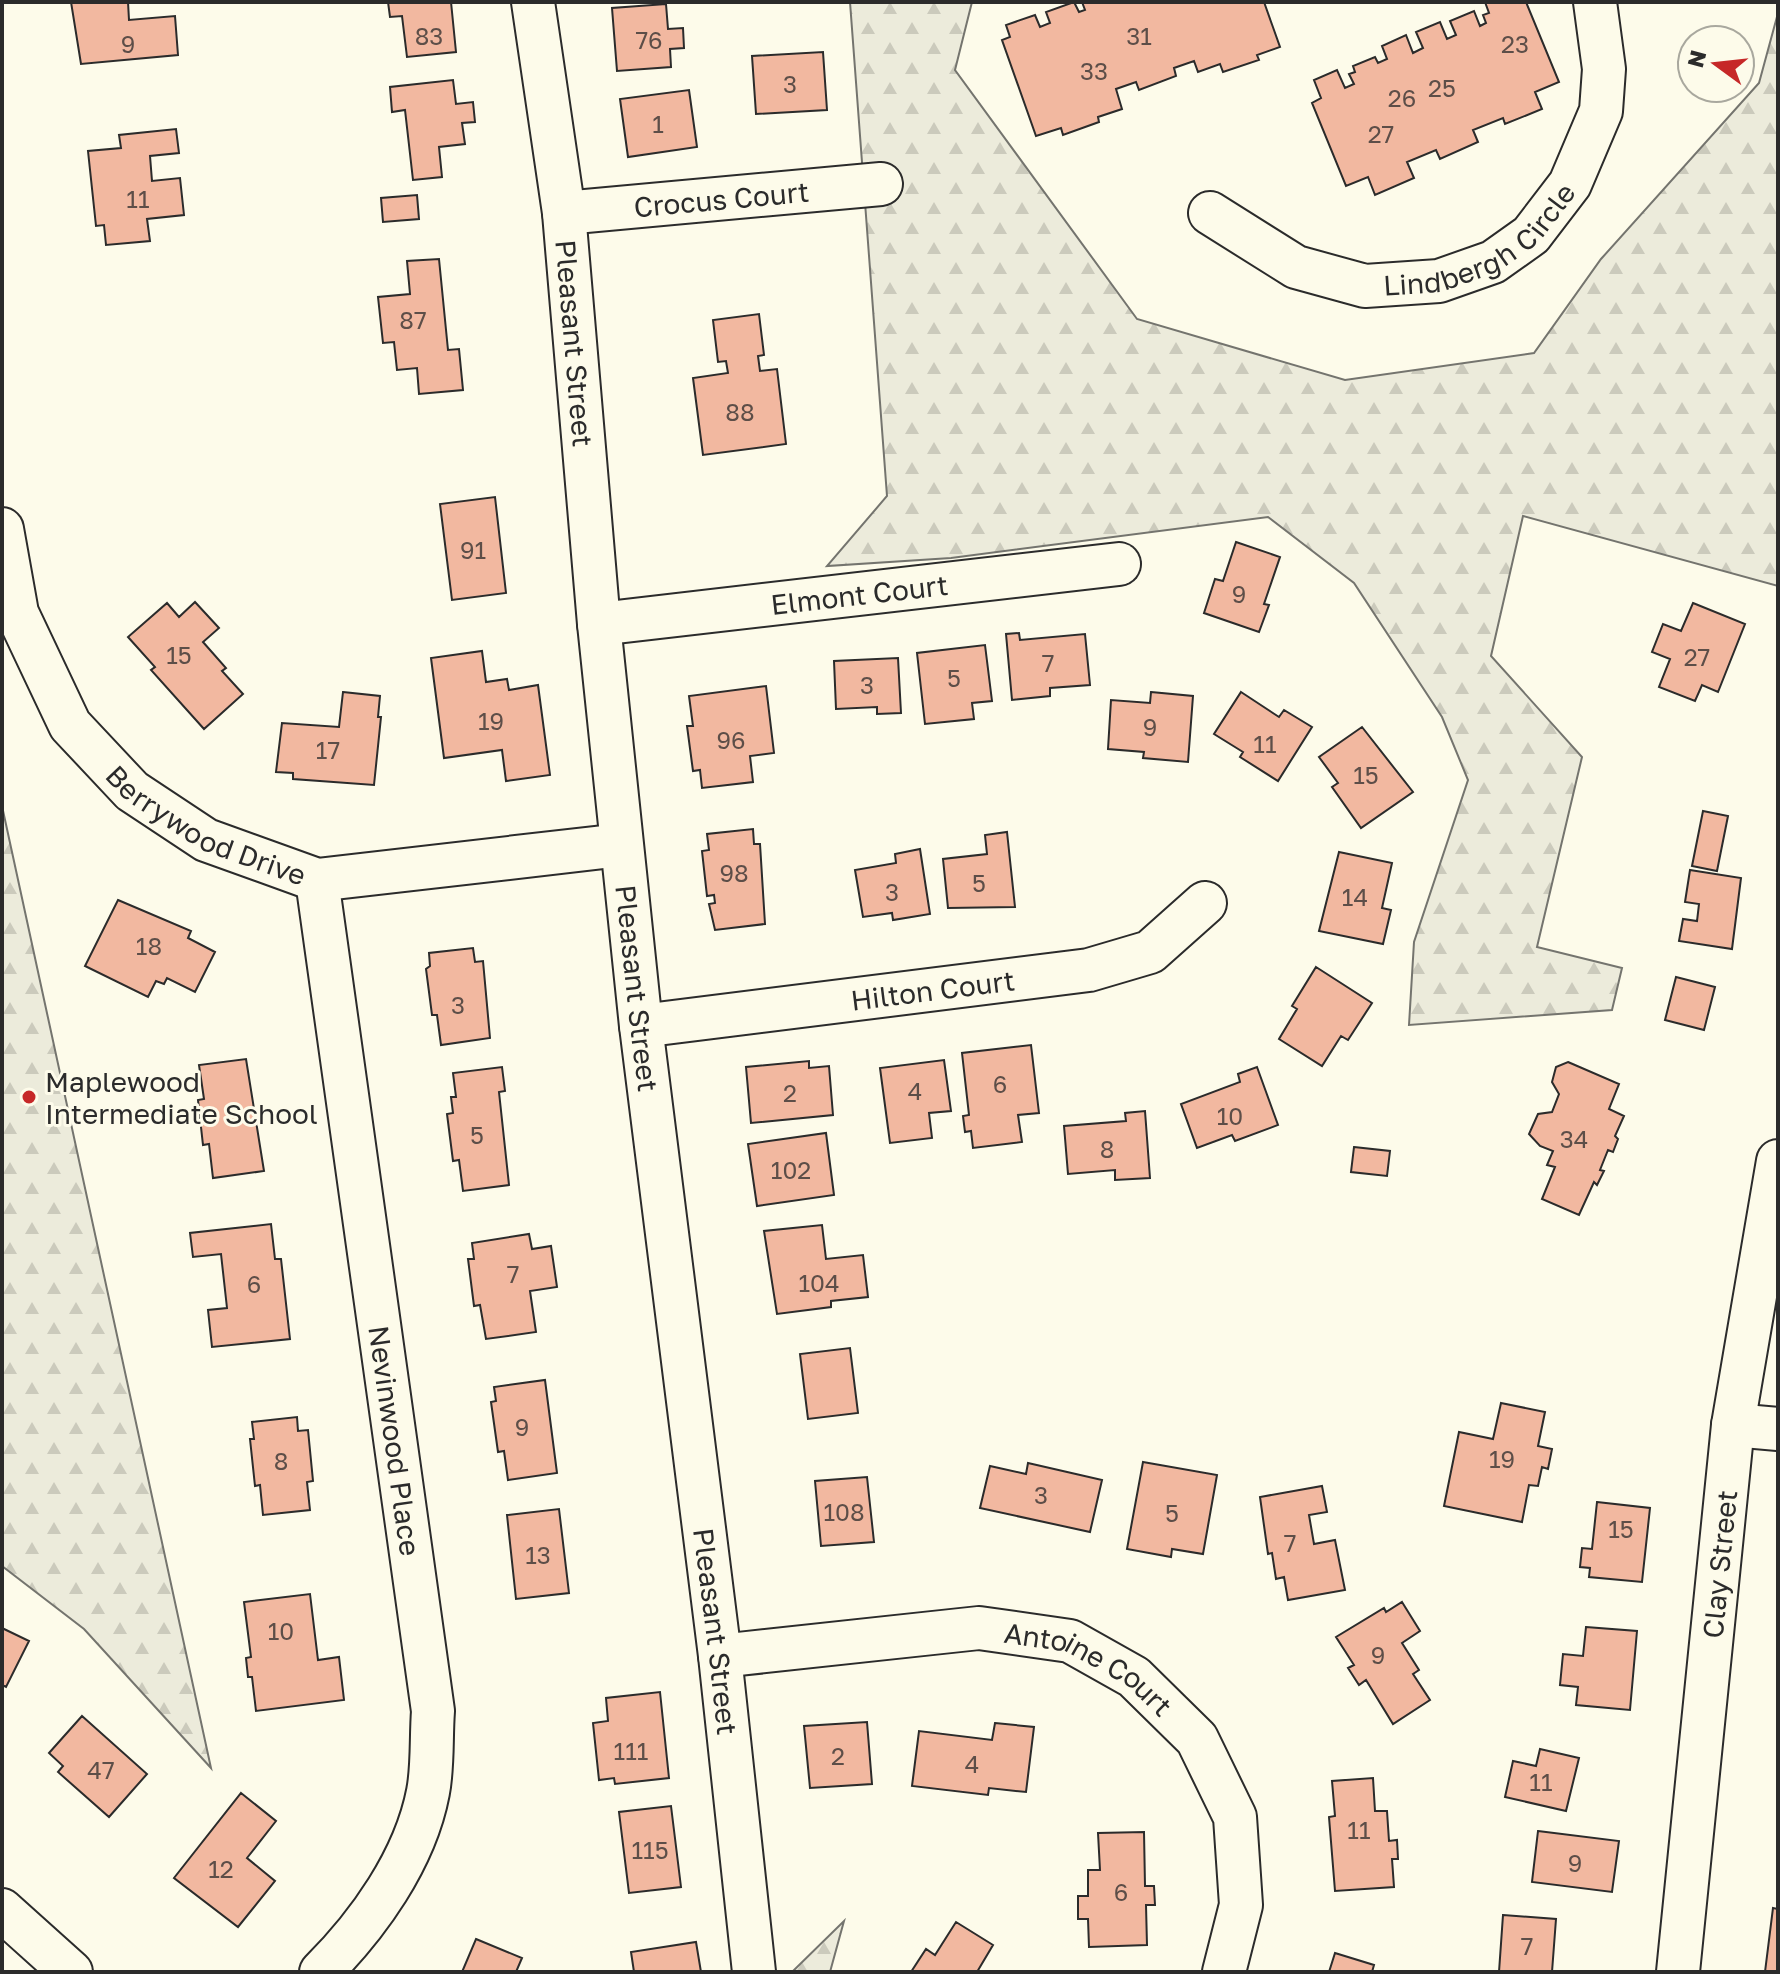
<svg xmlns="http://www.w3.org/2000/svg" width="1780" height="1974" font-family="'Golos Text',sans-serif">
<style>
.forest{fill:url(#forest-firs);stroke:#74746e;stroke-width:2}
.building{fill:#f2b8a0;stroke:#2b2b2b;stroke-width:2}
.lines{fill:none;stroke-linecap:round;stroke-linejoin:round}
.minor-casing{stroke:#2b2b2b;stroke-width:46}
.minor{stroke:#fdfbea;stroke-width:42}
.poi-dot{fill:#c62828;stroke:#fdfbea;stroke-width:3}
.labels{text-anchor:middle;dominant-baseline:central;stroke-width:6;stroke-linejoin:round;paint-order:stroke}
.number-label{font-size:24px;fill:#5d4e48}
.street-label{font-size:28px;fill:#2b2b2b;stroke:#fdfbea}
.poi-label{font-size:28px;fill:#2b2b2b;stroke:#fdfbea;text-anchor:start}
</style>
<defs>
<pattern id="forest-firs" width="22" height="20" patternUnits="userSpaceOnUse" patternTransform="scale(2)"><rect width="22" height="20" fill="#ecebdb"/><path d="M5 1l3.5 6h-7zM16 11l3.5 6h-7z" fill="#cbcabc"/></pattern>
</defs>
<rect width="100%" height="100%" fill="#fdfbea"/>
<path class="forest" d="M850,2H972L955,70L1137,319L1345,380L1534,353L1601,259L1759,83L1778,13V586L1523,516L1491,656L1582,757L1537,947L1622,968L1612,1010L1409,1025L1414,942L1468,780L1442,717L1354,583L1268,517L951,558L827,566L887,496Z
M2,806L211,1768L84,1629L2,1566Z
M844,1921L830,1972H792Z"/>
<path class="building" d="M71,2H128L129,20L175,16L178,55L81,64Z
M388,2H451L456,52L407,57L402,16L390,17Z
M1074,2L1079,12L1085,10L1082,2H1264L1280,47L1257,55L1259,60L1223,72L1220,64L1198,72L1194,61L1174,68L1176,76L1139,90L1136,82L1116,89L1122,109L1098,117L1099,122L1063,135L1061,128L1036,136L1002,40L1010,37L1006,25L1035,15L1040,27L1050,23L1046,12Z
M1485,2H1526L1559,82L1535,92L1542,109L1505,124L1503,118L1473,130L1478,142L1440,159L1436,150L1407,162L1414,178L1375,195L1368,177L1346,186L1312,103L1321,98L1314,80L1337,70L1345,88L1354,84L1349,74L1355,72L1353,66L1375,57L1378,63L1387,59L1382,46L1406,35L1413,53L1423,48L1416,32L1440,22L1447,39L1456,35L1450,21L1474,11L1480,26L1486,23L1483,15L1489,13Z
M666,4L668,29L683,28L684,48L670,49L671,67L617,71L612,8Z
M823,52L827,110L756,114L752,56Z
M453,80L456,104L473,102L475,122L462,123L465,144L439,147L442,177L413,180L405,110L392,112L390,87Z
M689,90L697,147L628,157L620,99Z
M176,129L179,153L150,156L152,181L180,178L184,215L147,219L150,241L106,245L104,225L96,226L88,151L121,148L119,135Z
M417,195L419,219L383,222L381,198Z
M439,259L448,350L459,349L463,390L419,394L417,368L397,370L394,342L383,343L378,297L410,294L407,261Z
M759,314L764,355L758,356L760,371L777,369L786,444L703,455L693,378L728,373L726,361L718,362L713,320Z
M495,497L506,593L452,600L440,504Z
M1236,542L1280,557L1264,604L1269,605L1259,632L1204,613L1215,579L1223,581Z
M195,602L219,628L203,642L226,668L222,671L243,694L204,729L151,670L155,667L128,637L167,603L179,617Z
M1693,603L1745,624L1718,692L1702,685L1695,701L1659,687L1670,659L1652,652L1663,624L1681,631Z
M1019,633L1020,640L1085,634L1090,685L1050,688V696L1012,700L1006,634Z
M985,645L992,701L972,703L974,719L925,724L917,653Z
M482,651L486,682L507,679L509,690L538,685L550,775L506,781L502,750L444,758L431,658Z
M898,658L901,713L877,714V707L836,709L834,661Z
M766,686L774,753L750,756L753,782L702,788L700,770L693,771L687,726H693L689,696Z
M343,692L380,696L378,717H381L374,785L293,779V773L276,772L282,723L339,727Z
M1151,692L1193,696L1188,762L1143,758L1144,752L1108,749L1111,700L1150,703Z
M1241,692L1279,717L1284,710L1312,727L1278,781L1240,757L1243,752L1214,734Z
M1362,727L1413,792L1361,828L1332,787L1338,783L1319,757Z
M1703,811L1728,816L1717,871L1692,866Z
M753,829L754,844H760L765,924L715,930L709,904L715,903L714,895L707,896L702,851L709,850L707,834Z
M1007,832L1015,907L948,908L943,859L987,854L985,835Z
M920,849L930,914L893,920L892,913L863,917L855,870L896,863L895,854Z
M1339,852L1392,863L1382,908L1391,910L1383,944L1319,931Z
M1690,870L1741,878L1732,949L1679,941L1683,919L1697,921L1699,904L1685,902Z
M118,900L191,931L188,938L215,952L195,992L167,978L164,984L156,981L148,997L85,966Z
M473,948L475,962L483,961L490,1038L441,1045L437,1015H432L426,969L430,966L429,953Z
M1316,967L1372,1003L1348,1040L1341,1036L1322,1066L1279,1039L1297,1009L1292,1006Z
M1676,977L1715,987L1704,1030L1665,1020Z
M1031,1045L1039,1113L1018,1115L1022,1142L973,1148L971,1131L965,1132L963,1116L969,1115L962,1053Z
M246,1059L264,1171L213,1178L209,1144L203,1145L198,1100L204,1099L199,1065Z
M944,1060L951,1111L929,1113L932,1138L890,1143L880,1068Z
M809,1061V1068L829,1066L833,1115L751,1123L746,1067Z
M1568,1062L1619,1084L1609,1109L1624,1116L1615,1136L1618,1139L1613,1152L1608,1150L1600,1170L1604,1171L1597,1185L1594,1182L1579,1215L1542,1199L1555,1167L1547,1165L1553,1151L1540,1146L1529,1134L1538,1114L1552,1112L1559,1094L1552,1082L1556,1067Z
M502,1067L505,1091L499,1092L509,1185L463,1191L459,1160L453,1161L447,1114L453,1113L451,1097H456L453,1073Z
M1257,1067L1278,1125L1235,1141L1232,1135L1197,1148L1181,1104L1240,1082L1238,1074Z
M1145,1111L1150,1178L1115,1180V1170L1068,1174L1064,1126L1126,1121L1125,1113Z
M826,1133L834,1195L757,1206L748,1144Z
M1354,1147L1390,1151L1387,1176L1351,1172Z
M271,1224L275,1259H281L290,1339L212,1347L208,1310L227,1308L221,1254L193,1257L190,1233Z
M822,1225L826,1259L863,1255L868,1297L831,1301V1307L777,1314L764,1231Z
M529,1234L532,1249L551,1246L557,1287L530,1291L536,1332L486,1339L480,1305L474,1306L468,1259H474L472,1243Z
M850,1348L858,1413L808,1419L800,1354Z
M545,1380L557,1473L508,1480L504,1451L498,1452L491,1402L496,1401L494,1387Z
M1501,1403L1545,1412L1538,1446L1552,1449L1548,1469L1542,1467L1538,1486L1529,1485L1522,1522L1444,1506L1459,1432L1493,1439Z
M297,1417L298,1431L308,1430L313,1481L307,1482L310,1510L263,1515L260,1485L255,1486L250,1439H254L252,1422Z
M1143,1462L1217,1475L1203,1554L1172,1549L1171,1557L1127,1549Z
M1028,1463L1102,1480L1090,1532L980,1508L990,1466L1026,1474Z
M867,1477L874,1542L821,1546L815,1481Z
M1322,1486L1327,1512L1309,1515L1314,1544L1335,1540L1345,1590L1288,1600L1284,1577L1276,1579L1272,1553L1268,1554L1260,1497Z
M1597,1502L1650,1508L1642,1582L1589,1577L1590,1568L1580,1567L1582,1548L1592,1549Z
M559,1509L569,1593L516,1599L507,1515Z
M310,1594L318,1660L339,1657L344,1700L256,1711L252,1677H248L246,1658L251,1657L244,1602Z
M1402,1602L1420,1631L1402,1643L1419,1670L1413,1674L1430,1700L1393,1724L1366,1680L1359,1685L1348,1668L1354,1665L1336,1637L1384,1608L1386,1612Z
M1586,1627L1637,1631L1630,1710L1576,1705L1578,1687L1560,1685L1563,1654L1583,1656Z
M2,1628L29,1641L6,1687L2,1685Z
M660,1692L669,1778L615,1784L614,1778L599,1780L593,1723L608,1721L606,1698Z
M82,1716L147,1774L109,1817L58,1772L63,1766L49,1753Z
M867,1722L872,1784L810,1788L804,1726Z
M995,1723L1034,1727L1026,1792L989,1788L988,1795L912,1786L919,1731L992,1740Z
M1540,1749L1579,1758L1566,1811L1505,1797L1513,1761L1536,1766Z
M1373,1778L1375,1811H1387L1389,1841L1397,1840L1398,1859H1392L1394,1887L1335,1891L1329,1817L1335,1816L1332,1781Z
M241,1793L276,1821L247,1858L275,1881L238,1927L174,1878Z
M671,1806L681,1887L629,1893L619,1812Z
M1538,1831L1619,1841L1612,1892L1532,1882Z
M1144,1832L1145,1886H1154L1155,1905H1146L1147,1945L1089,1947L1088,1919H1078V1896H1088V1870H1100L1098,1833Z
M1773,1908L1778,1909V1972H1765Z
M1503,1915L1556,1919L1552,1972H1499Z
M956,1922L993,1945L977,1972H911L926,1949L935,1955Z
M476,1939L522,1958L516,1972H462Z
M696,1942L701,1972H634L631,1952Z
M1335,1953L1374,1965L1372,1972H1329Z"/>
<g class="lines">
<defs>
<g id="minor">
<path id="s1" d="M533,2L564,213L599,624L641,1026L720,1656L754,1972"/>
<path id="s2" d="M564,213L881,184"/>
<path id="s3" d="M1210,213L1296,267L1365,286L1439,281L1493,262L1531,235L1570,184L1601,111L1604,69L1595,2"/>
<path id="s4" d="M2,529L17,613L70,725L132,791L206,840L317,880L621,845"/>
<path id="s5" d="M599,624L1119,564"/>
<path id="s6" d="M317,880L433,1711C431,1737 433,1767 428,1792C415,1860 368,1925 321,1972"/>
<path id="s7" d="M641,1026L1089,970L1150,952L1205,903"/>
<path d="M1733,1425L1778,1429"/>
<path id="s8" d="M720,1656L979,1628L1070,1641L1134,1677L1197,1739L1235,1817L1241,1905L1224,1972"/>
<path d="M2,1910L71,1972"/>
<path id="s9" d="M1678,1972L1733,1425L1778,1161"/>
</g>
</defs>
<use href="#minor" class="minor-casing"/>
<use href="#minor" class="minor"/>
</g>
<circle class="poi-dot" cx="29" cy="1097" r="8"/>
<g class="labels">
<g class="number-label">
<text x="429" y="35">83</text>
<text x="1139" y="35">31</text>
<text x="649" y="39">76</text>
<text x="128" y="43">9</text>
<text x="1515" y="43">23</text>
<text x="1094" y="70">33</text>
<text x="790" y="83">3</text>
<text x="1442" y="87">25</text>
<text x="1402" y="97">26</text>
<text x="658" y="123">1</text>
<text x="1381" y="133">27</text>
<text x="138" y="198">11</text>
<text x="413" y="319">87</text>
<text x="740" y="411">88</text>
<text x="473" y="549">91</text>
<text x="1239" y="593">9</text>
<text x="179" y="654">15</text>
<text x="1697" y="656">27</text>
<text x="1048" y="662">7</text>
<text x="954" y="677">5</text>
<text x="867" y="684">3</text>
<text x="491" y="720">19</text>
<text x="1150" y="726">9</text>
<text x="731" y="739">96</text>
<text x="1265" y="743">11</text>
<text x="328" y="749">17</text>
<text x="1366" y="774">15</text>
<text x="734" y="872">98</text>
<text x="979" y="882">5</text>
<text x="892" y="891">3</text>
<text x="1355" y="896">14</text>
<text x="149" y="945">18</text>
<text x="458" y="1004">3</text>
<text x="1000" y="1083">6</text>
<text x="915" y="1090">4</text>
<text x="790" y="1092">2</text>
<text x="1230" y="1115">10</text>
<text x="477" y="1134">5</text>
<text x="1574" y="1138">34</text>
<text x="1107" y="1148">8</text>
<text x="791" y="1169">102</text>
<text x="513" y="1273">7</text>
<text x="819" y="1282">104</text>
<text x="254" y="1283">6</text>
<text x="522" y="1426">9</text>
<text x="1502" y="1458">19</text>
<text x="281" y="1460">8</text>
<text x="1041" y="1494">3</text>
<text x="844" y="1511">108</text>
<text x="1172" y="1512">5</text>
<text x="1621" y="1528">15</text>
<text x="1290" y="1542">7</text>
<text x="538" y="1554">13</text>
<text x="281" y="1630">10</text>
<text x="1378" y="1654">9</text>
<text x="631" y="1750">111</text>
<text x="838" y="1755">2</text>
<text x="972" y="1763">4</text>
<text x="101" y="1769">47</text>
<text x="1541" y="1781">11</text>
<text x="1359" y="1829">11</text>
<text x="650" y="1849">115</text>
<text x="1575" y="1862">9</text>
<text x="221" y="1868">12</text>
<text x="1121" y="1891">6</text>
<text x="1527" y="1945">7</text>
</g>
<g class="street-label">
<text stroke="none"><textPath href="#s2" startOffset="158">Crocus Court</textPath></text>
<text stroke="none"><textPath href="#s3" startOffset="302">Lindbergh Circle</textPath></text>
<text stroke="none"><textPath href="#s1" startOffset="344">Pleasant Street</textPath></text>
<text stroke="none"><textPath href="#s5" startOffset="262">Elmont Court</textPath></text>
<text stroke="none"><textPath href="#s4" startOffset="382">Berrywood Drive</textPath></text>
<text stroke="none"><textPath href="#s1" startOffset="992">Pleasant Street</textPath></text>
<text stroke="none"><textPath href="#s7" startOffset="294">Hilton Court</textPath></text>
<text stroke="none"><textPath href="#s6" startOffset="566">Nevinwood Place</textPath></text>
<text stroke="none"><textPath href="#s9" startOffset="410">Clay Street</textPath></text>
<text stroke="none"><textPath href="#s1" startOffset="1640">Pleasant Street</textPath></text>
<text stroke="none"><textPath href="#s8" startOffset="380">Antoine Court</textPath></text>
</g>
<g class="poi-label">
<text x="45" y="1081">Maplewood<tspan x="45" dy="32">Intermediate School</tspan></text>
</g>
</g>
<rect width="1780" height="1974" fill="none" stroke="#2b2b2b" stroke-width="8"/>
<g transform="translate(1716 64) rotate(285)"><circle r="38" fill="#fdfbea" stroke="#a9a89e" stroke-width="2"/>
<path d="M0-6L14 30L0 20L-14 30Z" fill="#c62828"/>
<text y="-12" font-size="22" font-weight="bold" text-anchor="middle" fill="#2b2b2b">N</text>
</g>
</svg>
